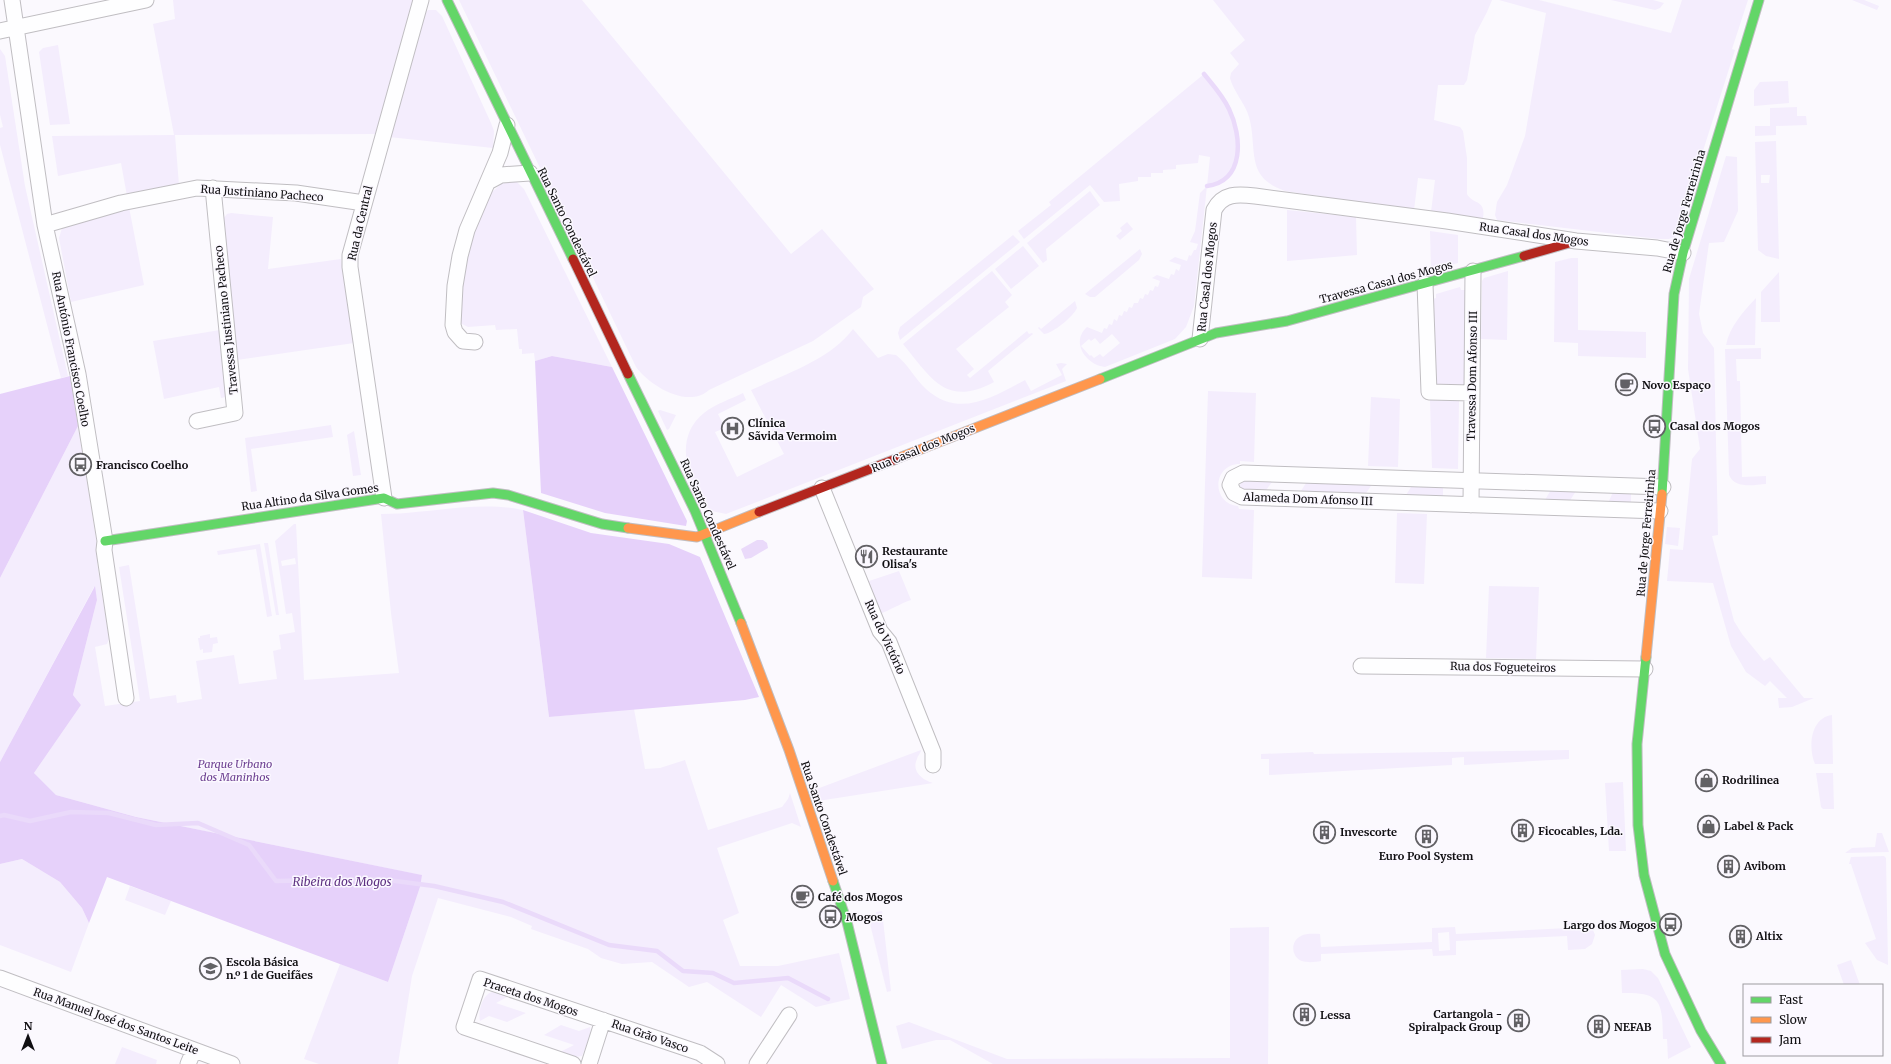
<svg xmlns="http://www.w3.org/2000/svg" width="1891" height="1064" font-family="Merriweather,serif">
<style>
.green{fill:#f4edfd;fill-rule:evenodd}
.forest{fill:#e6d1fa}
.water{fill:#eadafa}
.lines{fill:none;stroke-linecap:round;stroke-linejoin:round}
.stream{stroke:#eadafa;stroke-width:4.5}
.street-casing{stroke:#c0bec2;stroke-width:17}
.fast-casing{stroke:#c0bec2;stroke-width:11}
.slow-casing{stroke:#c0bec2;stroke-width:11}
.jam-casing{stroke:#c0bec2;stroke-width:11}
.street{stroke:#fefeff;stroke-width:15}
.fast{stroke:#63d668;stroke-width:9}
.slow{stroke:#ff974d;stroke-width:9}
.jam{stroke:#b3261e;stroke-width:9}
.labels{text-anchor:middle;dominant-baseline:central;stroke-width:3;stroke-linejoin:round;paint-order:stroke}
.street-label{font-size:11px;fill:#100f12;stroke:#fbf8ff}
.poi-label{font-size:11px;font-weight:bold;fill:#100f12;stroke:#fbf8ff;text-anchor:start}
.park-label{font-size:11px;font-style:italic;fill:#6c3f91;stroke:#fbf8ff}
.water-label{font-size:12px;font-style:italic;fill:#5e3182;stroke:#fbf8ff}
</style>
<rect width="100%" height="100%" fill="#fbf9fe"/>
<path class="green" d="M173,0H417L377,134L175,135L179,185L127,196L121,163L58,176L52,136L174,135L153,24L175,19Z
M459,0H582L791,254L822,229L874,289L863,297L861,307L813,341L709,390C688,409 650,386 636,367Z
M1213,0H1492L1487,12L1475,35L1467,80L1464,85H1438L1434,120L1460,127L1463,131L1467,158V194C1473,205 1486,199 1483,218L1431,212L1435,180L1418,178L1414,210L1285,191C1244,177 1258,149 1249,117C1245,103 1233,91 1230,78L1231,73L1239,64L1230,53L1245,40Z
M1499,0H1539L1671,33L1682,0H1748L1732,49L1735,50L1676,236L1669,239H1659L1497,220L1495,215L1497,202L1507,185L1525,136L1546,13Z
M1611,0H1653L1664,3L1660,8L1655,10Z
M1852,0H1864L1879,6L1877,10Z
M428,10H436L442,16L491,123L494,131L493,148L389,137L424,14Z
M58,45L70,124L50,125L39,52L43,48Z
M0,49L5,56L25,186L68,376L61,378L0,145V128L3,127L0,115Z
M1204,74C1211,83 1219,91 1225,101C1237,120 1247,158 1229,176C1223,182 1215,184 1207,186L1194,306L1186,327L1175,339L1105,367C1086,365 1070,342 1087,327L1102,333L1104,328L1107,329L1109,324L1112,325L1114,319L1117,321L1119,315L1122,316L1124,311L1127,312L1129,307L1132,308L1134,303H1138L1140,298L1143,299L1145,294L1148,295L1150,290L1153,291L1155,286L1158,287L1160,281L1152,278L1157,275L1169,279L1171,274L1174,275L1176,269L1179,271L1181,265L1169,261L1175,257L1187,261L1189,255L1191,256L1194,250H1196L1198,244L1190,242L1195,231L1200,193L1207,186L1210,157L1199,155L1198,163L1176,165V169L1163,170V173H1151V177H1138V181L1119,184L1120,201L1104,202L1090,185L1024,239L1018,231L1051,205L1049,202ZM1112,334L1120,343L1103,357L1100,354L1094,358L1091,355L1090,356L1081,346L1089,339L1091,341L1095,338L1100,344Z
M1788,81L1789,103L1754,106V90L1760,82Z
M1797,107V116H1806L1807,125L1776,126V135L1755,136V126H1770V108Z
M1776,141L1779,259L1766,256L1758,250L1755,142ZM1761,175H1770L1769,183H1761Z
M1726,156L1737,157L1738,211L1724,242L1709,243L1699,314L1703,333L1714,348L1718,535L1712,536L1734,621L1742,634L1764,661L1770,657L1804,698H1814L1792,707L1779,708L1778,698H1787L1770,681L1765,686L1746,672L1731,646L1713,583L1667,581L1670,549L1683,550L1692,459L1700,449L1688,369L1689,279Z
M515,180L524,189L612,367L552,356L535,361L534,353L522,354V349H519L517,329L496,330L495,325L468,327L460,323V292L469,241L491,193L501,184Z
M1090,191L1100,205L1046,249L1047,260L1043,263L1027,243Z
M129,207L144,285L71,302L59,238L62,228Z
M1287,210L1356,217L1357,255L1287,261Z
M231,213L273,217L268,269L341,259L354,343L237,360L223,219L227,214Z
M1127,222L1133,229L1120,240L1116,236L1122,231L1120,228Z
M1430,231L1458,235V263L1431,270Z
M1013,235L1020,242L900,340L898,333L900,327Z
M1023,246L1039,266L1011,289L995,269Z
M1140,249L1142,254L1139,260L1095,297H1090L1085,294Z
M1571,258H1578V330L1646,332V358L1578,356V343L1554,342L1555,262Z
M992,271L1012,295L1005,302L1009,307L956,349L974,369L967,375L970,378L1027,331L1029,334L1032,333L1033,334L988,371L994,382C946,408 931,378 903,344Z
M1508,271L1507,340L1481,339L1482,281L1484,278Z
M1779,272L1780,322H1761V292Z
M1460,287L1461,290H1465V381L1463,385L1437,384L1432,299L1436,298V294Z
M1756,298L1755,345H1726C1730,326 1743,312 1756,298Z
M1075,301L1077,308C1074,316 1052,334 1044,334L1038,328L1039,327L1041,329Z
M853,329L878,358L888,354L896,355C908,364 915,379 926,389C959,419 993,397 1025,380L1031,391L1062,375L1056,364L1061,363L1067,364L1062,369L1066,381L726,514L712,511L707,507C687,481 673,437 704,413C715,404 731,399 743,393L746,400L718,414L725,428L715,432L737,477L784,454L751,390C785,374 830,360 853,329Z
M220,330L226,397L221,398L219,387L164,399L153,341Z
M1761,348V359H1736L1737,381H1740L1742,477L1766,476V484C1753,485 1735,489 1729,475L1725,349Z
M1208,391L1256,393L1254,462L1240,461V464C1212,464 1211,504 1238,506L1239,509L1254,510L1252,579L1202,577Z
M1371,397L1400,399L1398,467L1368,466Z
M1430,400L1459,401L1458,469L1432,468Z
M660,410L676,415L669,429L667,430L658,411Z
M331,425L333,437L251,449L257,491L251,492L245,438Z
M78,426L100,563H97L109,639L107,644L95,647L105,706L140,701L119,567L129,565L150,699L176,695L177,703L202,699L196,661L234,655L239,684L277,679L273,651L281,649L279,635L295,632L292,613L286,614L275,541L294,524H296L304,680L399,673L391,613L381,514C429,514 476,500 523,510L549,717L634,709L645,769L660,768L685,760L708,830L782,807L788,799L790,793L801,827L792,823L717,848L739,913L723,920L740,966H778L839,953L850,999L816,1007L781,985L761,1017L707,982L689,987L652,962L622,964L601,958L588,949L531,929L532,926L511,917L438,898L412,976L398,1064H319L304,1059L340,964L388,982L420,887L421,875L136,817L56,795L34,773L81,705L73,695L97,600L94,587L0,762V578ZM295,558L296,564L282,566L281,561Z
M354,431L361,475L353,476L347,435Z
M1243,479H1272V482L1264,493L1246,492L1240,489V485Z
M1308,480L1373,483L1364,496L1299,494Z
M1413,484L1443,485V498L1406,495Z
M1552,488L1576,491L1569,502L1545,500Z
M1614,490L1631,491V504L1608,503Z
M1397,513L1427,514L1424,584L1395,583Z
M1667,527L1680,528L1678,546L1665,544Z
M264,543H268L279,615H276Z
M260,544L272,616L267,617L256,549L218,555L217,551Z
M899,571L911,600C899,604 891,610 879,614L866,582Z
M1489,586L1539,587L1536,659L1486,658Z
M210,634V638L217,637L218,643L213,644L212,652L203,653V649L200,650L198,638H200V636Z
M1832,715L1833,764H1815C1808,748 1810,718 1832,715Z
M921,750C921,753 918,755 917,759C911,772 923,780 933,783L818,801L814,790Z
M1569,750V759L1464,765V757L1452,758V765L1269,775V759H1261V754L1313,752L1314,754Z
M1816,773H1833L1834,809H1823L1821,807Z
M1623,782L1626,851H1609L1605,783Z
M1877,833H1882L1889,852L1845,853L1852,848L1875,847Z
M1884,856L1886,858L1888,965L1877,960L1865,943L1876,939L1851,864H1849L1851,857Z
M22,859L60,882L82,908L89,923L71,972L0,945V864Z
M130,886L171,901L165,915L125,900Z
M882,911L891,991L887,992L869,920L877,918L876,912Z
M1581,921L1591,925L1595,935L1592,944L1585,949L1568,950L1567,936L1456,941V955L1433,956L1432,949L1321,954V961C1316,962 1308,963 1302,961C1291,957 1290,941 1301,936C1306,933 1314,934 1320,934L1321,947L1432,942V928L1455,927L1456,934L1567,928V922ZM1449,932L1450,950L1439,951L1438,933Z
M1269,927L1268,1064H993L950,1040H936L902,1049L896,1026L909,1022L1007,1059L1230,1058V928Z
M1851,960L1860,985H1844L1837,965Z
M1643,969L1651,971L1658,978L1691,1047L1668,1059L1667,1039H1663C1662,1003 1663,992 1622,993L1621,970Z
M492,992L509,996L496,1003L526,1013L507,1022L489,1016L480,1021C478,1011 482,995 492,992Z
M561,1025L579,1031L590,1027L591,1034L582,1056L575,1057L560,1052L574,1045L544,1035Z
M122,1047L157,1060L156,1064H115Z"/>
<path class="forest" d="M552,356L612,367L687,521L686,526L605,513L541,493L535,361Z
M70,376L78,426L0,578V394Z
M523,510L591,533L669,544L700,557L759,697L745,700L549,717Z
M95,586L97,600L73,695L81,705L34,773L56,795L136,817L422,875L420,887L388,982L107,877L89,923L82,908L60,882L22,859L0,864V762Z"/>
<path class="water" d="M757,540H763L767,543L768,548L751,558L745,559L741,549Z"/>
<g class="lines">
<path class="stream" d="M1204,74C1213,85 1223,96 1229,109C1242,136 1245,181 1207,186
M0,816L4,815L30,821L71,812L109,813L156,825L198,823L249,845L276,881L380,879L434,886L503,902L609,945L657,951L683,971L713,973L734,983L788,978L828,999"/>
<defs>
<path id="street" d="M12,0L45,225L78,374L105,541L104,550L126,698
M0,31L146,0
M488,182L501,175L530,173
M45,225L121,203L197,188L296,193L364,203
M1425,284L1429,392L1472,393
M1200,339L1214,210C1223,193 1237,194 1255,196L1447,221L1576,241L1657,248L1683,253
M475,342L463,341L455,332L453,325L455,286L460,256L467,230L500,153L507,125
M197,421L235,413L213,188
M822,488L880,631L889,642L933,752V765
M384,498L350,267V255L421,0
M1471,505L1473,271
M1660,511L1242,497L1234,493L1230,485L1233,478L1243,473L1663,487
M1361,666L1645,669
M0,978L232,1064
M188,1064L194,1050
M573,1064L464,1027L480,979L700,1053L717,1064
M589,1064L603,1020
M757,1064L789,1015"/>
<path id="fast" d="M447,0L573,259
M628,374L695,511L741,623
M1100,379L1216,333L1287,321L1524,256
M1662,494L1674,294L1683,253L1759,0
M105,541L384,498L397,504L493,493L508,495L602,524L628,528
M1646,657L1637,744L1638,825L1644,875L1665,954L1701,1031L1721,1064
M833,881L847,922L882,1064"/>
<path id="slow" d="M896,459L1100,379
M628,528L697,537L759,512
M741,623L789,750L833,881
M1646,657L1662,494"/>
<path id="jam" d="M1524,256L1576,241
M573,259L628,374
M759,512L896,459"/>
</defs>
<use href="#street" class="street-casing"/>
<use href="#fast" class="fast-casing"/>
<use href="#slow" class="slow-casing"/>
<use href="#jam" class="jam-casing"/>
<use href="#street" class="street"/>
<use href="#fast" class="fast"/>
<use href="#slow" class="slow"/>
<use href="#jam" class="jam"/>
</g>
<defs>
<symbol id="cafe-ring" viewBox="-11 -11 22 22"><circle r="9.5" fill="#fbf8ff" stroke="#626165" stroke-width="1.5"/><path d="M-5.5-4.5H6V0H3Q3 3.5 0 3.5H-2.5Q-5.5 3.5-5.5 0ZM3-3.2v2h1.7v-2ZM-6 4.5H4V6H-6Z" fill="#626165"/></symbol>
<symbol id="bus-ring" viewBox="-11 -11 22 22"><circle r="9.5" fill="#fbf8ff" stroke="#626165" stroke-width="1.5"/><path d="M-5-6H5V4H4V6H2V4H-2V6H-4V4H-5ZM-3.5-4V0h7V-4ZM-3.5 1.2v1.5H-2V1.2ZM2 1.2v1.5H3.5V1.2Z" fill="#626165"/></symbol>
<symbol id="hospital-ring" viewBox="-11 -11 22 22"><circle r="9.5" fill="#fbf8ff" stroke="#626165" stroke-width="1.5"/><path d="M-5-5h3v3.5h4V-5h3V5h-3V1.5h-4V5h-3Z" fill="#626165"/></symbol>
<symbol id="restaurant-ring" viewBox="-11 -11 22 22"><circle r="9.5" fill="#fbf8ff" stroke="#626165" stroke-width="1.5"/><path d="M-5-6h1v4h1v-4h1v4h1v-4h1v5L-1.5 .5V6h-2V.5L-5-1ZM5-6V6H3V1.5H1.5Q1.5-4 5-6Z" fill="#626165"/></symbol>
<symbol id="shop-ring" viewBox="-11 -11 22 22"><circle r="9.5" fill="#fbf8ff" stroke="#626165" stroke-width="1.5"/><path d="M-5-2.5h2.3a2.7 3.5 0 0 1 5.4 0H5L5.5 6h-11ZM-1.5-2.5h3a1.5 2.3 0 0 0-3 0Z" fill="#626165"/></symbol>
<symbol id="building-ring" viewBox="-11 -11 22 22"><circle r="9.5" fill="#fbf8ff" stroke="#626165" stroke-width="1.5"/><path d="M-4-6H4V6H1V3H-1V6H-4ZM-2.5-4.3h1.7v1.8h-1.7ZM.8-4.3h1.7v1.8H.8ZM-2.5-1h1.7V.8h-1.7ZM.8-1h1.7V.8H.8Z" fill="#626165"/></symbol>
<symbol id="school-ring" viewBox="-11 -11 22 22"><circle r="9.5" fill="#fbf8ff" stroke="#626165" stroke-width="1.5"/><path d="M0-5L7-2L0 1L-7-2ZM-4 1L0 2.5L4 1V4Q0 6-4 4Z" fill="#626165"/></symbol>
</defs>
<g fill-rule="evenodd">
<use href="#cafe-ring" x="1614" y="372" width="25" height="25"/>
<use href="#bus-ring" x="1642" y="414" width="25" height="25"/>
<use href="#hospital-ring" x="720" y="416" width="25" height="25"/>
<use href="#bus-ring" x="68" y="452" width="25" height="25"/>
<use href="#restaurant-ring" x="854" y="544" width="25" height="25"/>
<use href="#shop-ring" x="1694" y="768" width="25" height="25"/>
<use href="#shop-ring" x="1696" y="814" width="25" height="25"/>
<use href="#building-ring" x="1510" y="818" width="25" height="25"/>
<use href="#building-ring" x="1312" y="820" width="25" height="25"/>
<use href="#building-ring" x="1414" y="824" width="25" height="25"/>
<use href="#building-ring" x="1716" y="854" width="25" height="25"/>
<use href="#cafe-ring" x="790" y="884" width="25" height="25"/>
<use href="#bus-ring" x="818" y="904" width="25" height="25"/>
<use href="#bus-ring" x="1658" y="912" width="25" height="25"/>
<use href="#building-ring" x="1728" y="924" width="25" height="25"/>
<use href="#school-ring" x="198" y="956" width="25" height="25"/>
<use href="#building-ring" x="1292" y="1002" width="25" height="25"/>
<use href="#building-ring" x="1506" y="1008" width="25" height="25"/>
<use href="#building-ring" x="1586" y="1014" width="25" height="25"/>
</g>
<g class="labels">
<g class="street-label">
<text transform="translate(262 193) rotate(4)">Rua Justiniano Pacheco</text>
<text transform="translate(1684 211) rotate(-74)">Rua de Jorge Ferreirinha</text>
<text transform="translate(567 222) rotate(64)">Rua Santo Condestável</text>
<text transform="translate(360 223) rotate(-77)">Rua da Central</text>
<text transform="translate(1534 234) rotate(8)">Rua Casal dos Mogos</text>
<text transform="translate(1207 277) rotate(-84)">Rua Casal dos Mogos</text>
<text transform="translate(1386 282) rotate(-15)">Travessa Casal dos Mogos</text>
<text transform="translate(226 320) rotate(-96)">Travessa Justiniano Pacheco</text>
<text transform="translate(71 349) rotate(79)">Rua António Francisco Coelho</text>
<text transform="translate(1472 376) rotate(-89)">Travessa Dom Afonso III</text>
<text transform="translate(923 448) rotate(-22)">Rua Casal dos Mogos</text>
<text transform="translate(310 497) rotate(-8)">Rua Altino da Silva Gomes</text>
<text transform="translate(1308 499) rotate(2)">Alameda Dom Afonso III</text>
<text transform="translate(708 514) rotate(66)">Rua Santo Condestável</text>
<text transform="translate(1646 533) rotate(-85)">Rua de Jorge Ferreirinha</text>
<text transform="translate(885 637) rotate(65)">Rua do Victório</text>
<text transform="translate(1503 667) rotate(1)">Rua dos Fogueteiros</text>
<text transform="translate(824 818) rotate(71)">Rua Santo Condestável</text>
<text transform="translate(531 997) rotate(18)">Praceta dos Mogos</text>
<text transform="translate(116 1021) rotate(20)">Rua Manuel José dos Santos Leite</text>
<text transform="translate(650 1036) rotate(19)">Rua Grão Vasco</text>
</g>
<g class="poi-label">
<text x="1642" y="385">Novo Espaço</text>
<text x="748" y="423">Clínica<tspan x="748" dy="13">Sãvida Vermoim</tspan></text>
<text x="1670" y="426">Casal dos Mogos</text>
<text x="96" y="465">Francisco Coelho</text>
<text x="882" y="551">Restaurante<tspan x="882" dy="13">Olisa's</tspan></text>
<text x="1722" y="780">Rodrilinea</text>
<text x="1724" y="826">Label &amp; Pack</text>
<text x="1538" y="831">Ficocables, Lda.</text>
<text x="1340" y="832">Invescorte</text>
<text x="1426" y="856" text-anchor="middle">Euro Pool System</text>
<text x="1744" y="866">Avibom</text>
<text x="818" y="897">Café dos Mogos</text>
<text x="846" y="917">Mogos</text>
<text x="1656" y="925" text-anchor="end">Largo dos Mogos</text>
<text x="1756" y="936">Altix</text>
<text x="226" y="962">Escola Básica<tspan x="226" dy="13">n.º 1 de Gueifães</tspan></text>
<text x="1502" y="1014" text-anchor="end">Cartangola -<tspan x="1502" dy="13">Spiralpack Group</tspan></text>
<text x="1320" y="1015">Lessa</text>
<text x="1614" y="1027">NEFAB</text>
</g>
<g class="park-label">
<text x="235" y="764">Parque Urbano<tspan x="235" dy="13">dos Maninhos</tspan></text>
</g>
<g class="water-label">
<text x="342" y="881">Ribeira dos Mogos</text>
</g>
</g>
<rect x="1743" y="984" width="140" height="72" fill="#fbf8ff" stroke="#9d9ba0"/>
<rect x="1751" y="997" width="20" height="6" fill="#63d668" stroke="#9d9ba0"/>
<text x="1779" y="1004" font-size="12" fill="#100f12">Fast</text>
<rect x="1751" y="1017" width="20" height="6" fill="#ff974d" stroke="#9d9ba0"/>
<text x="1779" y="1024" font-size="12" fill="#100f12">Slow</text>
<rect x="1751" y="1037" width="20" height="6" fill="#b3261e" stroke="#9d9ba0"/>
<text x="1779" y="1044" font-size="12" fill="#100f12">Jam</text>
<g transform="translate(28 1036)" stroke="#fbf8ff" stroke-width="3" paint-order="stroke">
<path d="M0-3L7 15L0 10L-7 15Z" fill="#100f12"/>
<text y="-6" font-size="11" font-weight="bold" text-anchor="middle" fill="#100f12">N</text>
</g>
</svg>
